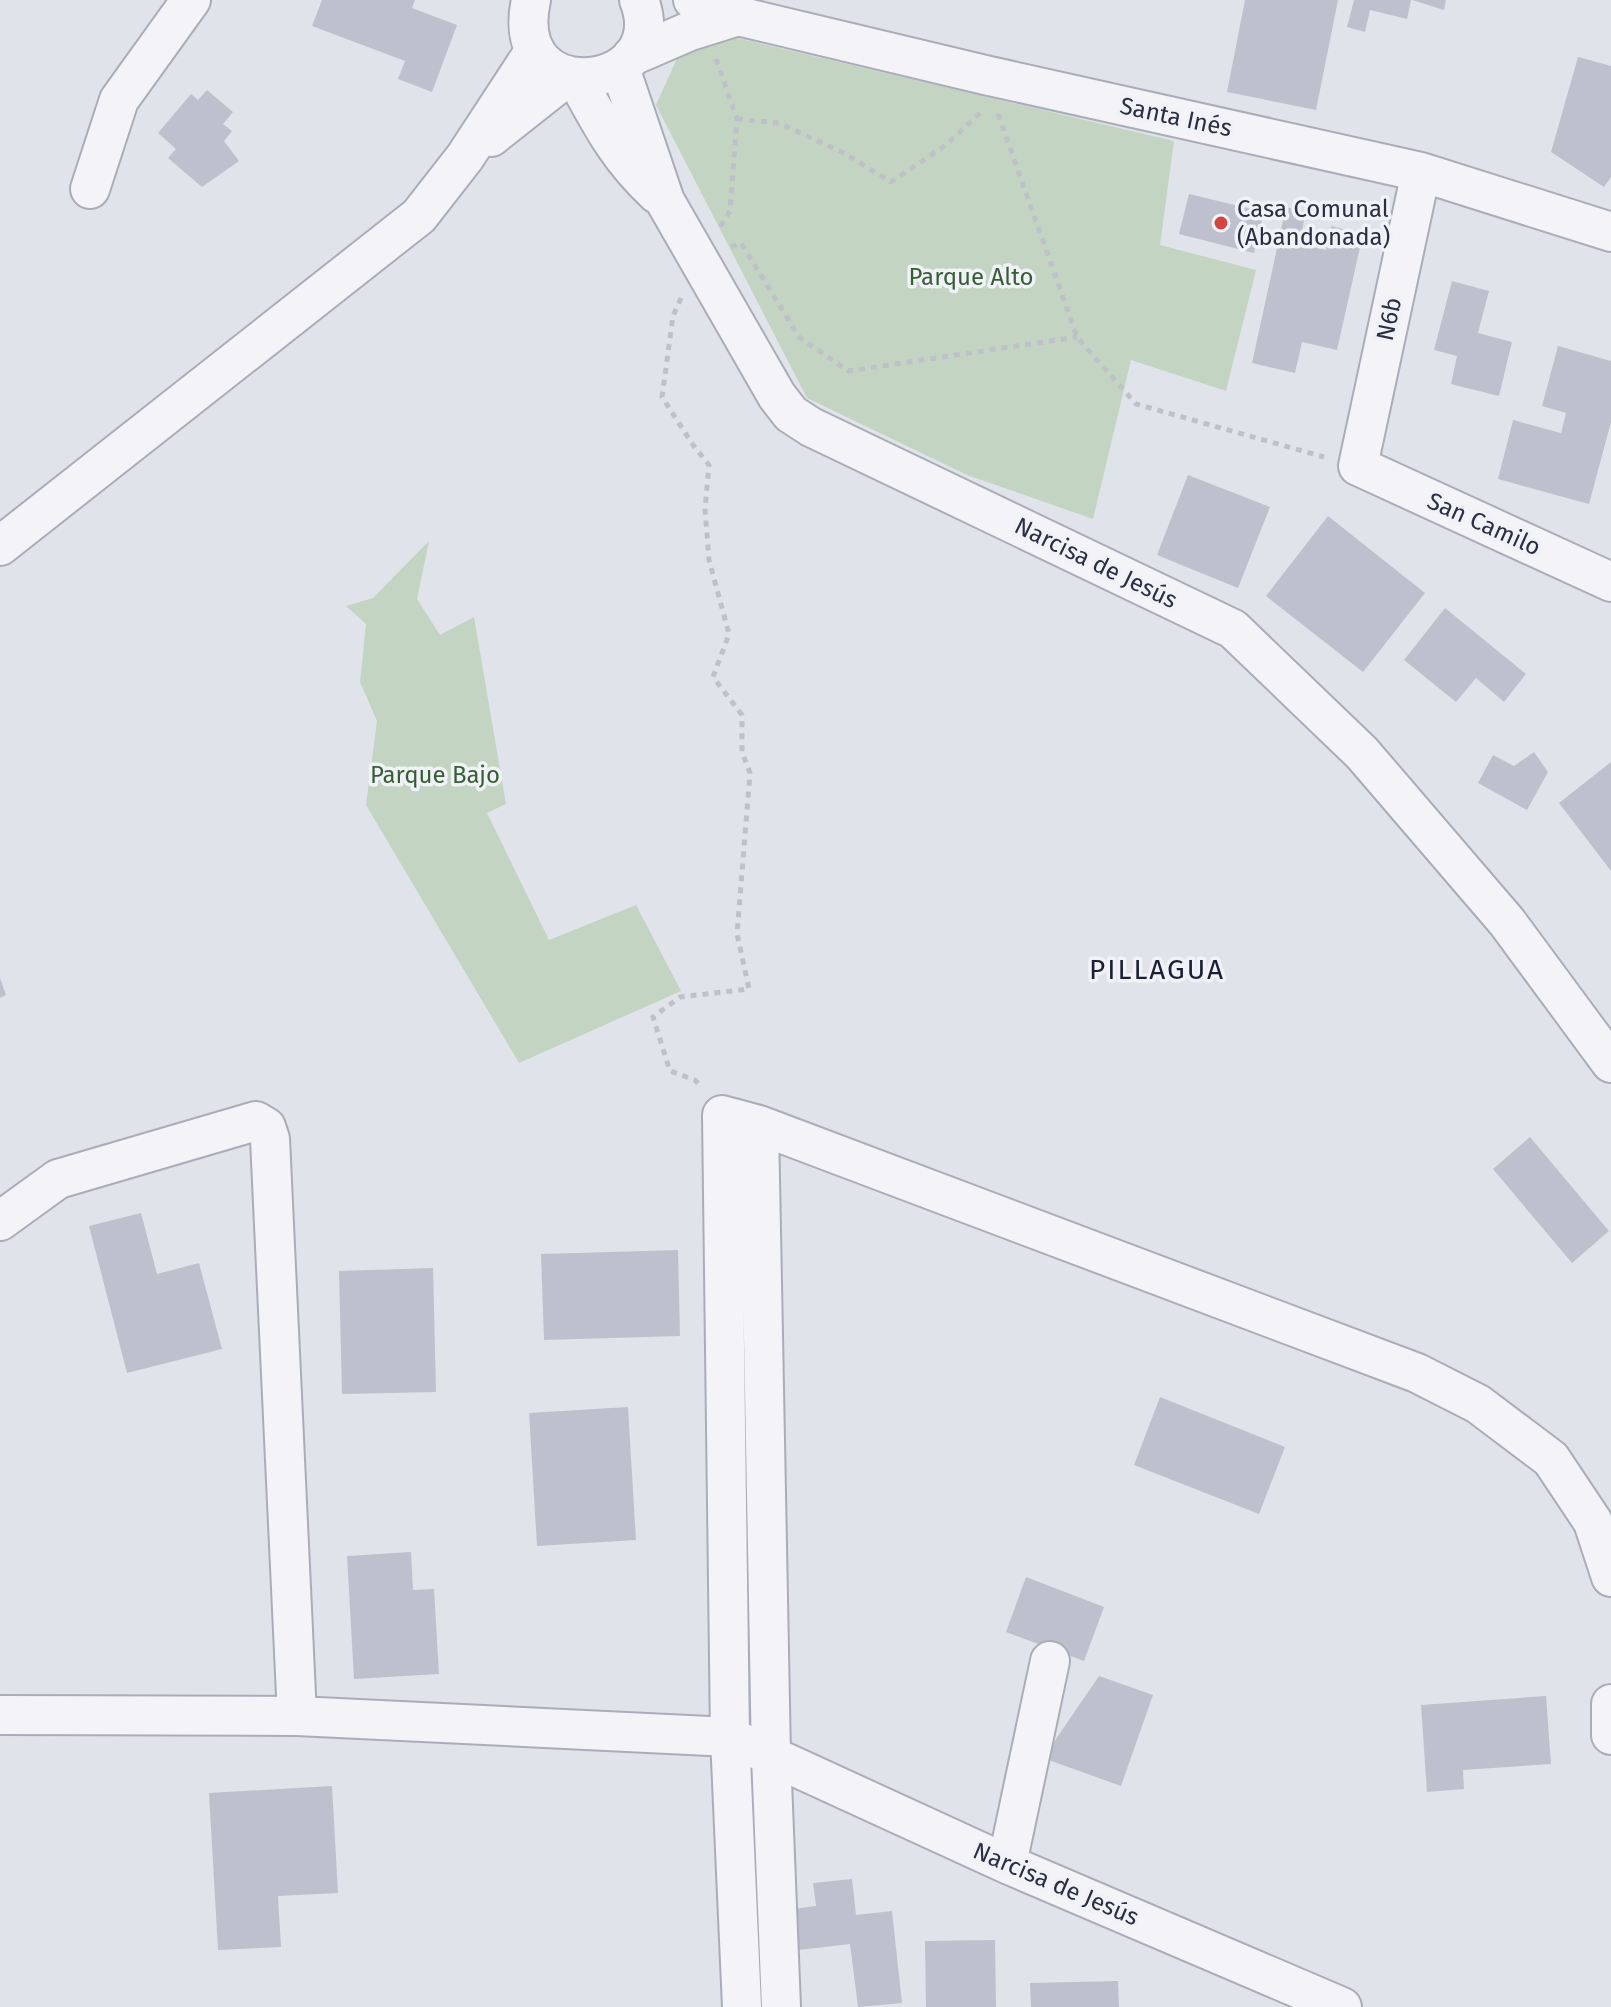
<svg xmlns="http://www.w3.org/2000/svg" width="1611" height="2007" font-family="'Fira Sans',sans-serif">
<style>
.green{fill:#c3d4c2}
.building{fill:#bec1cd}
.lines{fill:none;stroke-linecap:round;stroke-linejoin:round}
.minor-casing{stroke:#aaadb8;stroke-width:42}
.path{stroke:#bfc1c9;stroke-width:5;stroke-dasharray:6 6;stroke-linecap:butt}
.minor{stroke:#f4f4f8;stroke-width:38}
.poi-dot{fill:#d24542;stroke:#f0f2f7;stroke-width:3}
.labels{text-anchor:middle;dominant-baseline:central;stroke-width:7;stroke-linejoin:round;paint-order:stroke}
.street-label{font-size:24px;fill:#292e42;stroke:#f0f2f7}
.poi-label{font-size:24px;fill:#292e42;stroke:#f0f2f7;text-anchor:start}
.park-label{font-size:24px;fill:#365e35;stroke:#f0f2f7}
.quarter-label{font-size:28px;letter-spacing:2px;fill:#1b1f33;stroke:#f0f2f7}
</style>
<rect width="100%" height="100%" fill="#e1e3ea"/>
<path class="green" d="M737,38L1174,141L1160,245L1256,270L1226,391L1131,360L1093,519L967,475L807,398L656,105L684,43Z
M429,541L417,599L440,635L474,617L506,804L487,813L549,940L636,905L681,991L519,1063L366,805L377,721L360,682L366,624L346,606L373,598Z"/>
<path class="building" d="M322,0H415L412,8L457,25L432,92L398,79L405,61L312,26Z
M1245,0H1338L1316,110L1227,92Z
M1354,0H1411L1407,19L1370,10L1365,32L1347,27Z
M1412,0H1446L1444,10Z
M1578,57L1611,66V177L1604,187L1551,152Z
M207,90L233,112L223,124L232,131L224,141L239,161L202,187L168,158L176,149L158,133L191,94L198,100Z
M1189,194L1264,212L1254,253L1179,234Z
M1286,207L1306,212L1299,244L1326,250L1331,226L1363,234L1337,350L1302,342L1295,373L1252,363Z
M1452,281L1489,291L1478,333L1512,342L1499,396L1451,384L1457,356L1434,350Z
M1558,346L1611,361V422L1589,504L1498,479L1513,420L1561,433L1566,413L1542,406Z
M1188,475L1270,507L1238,588L1157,555Z
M1328,516L1425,593L1363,672L1266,596Z
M1445,608L1526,674L1504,702L1476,678L1456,702L1404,660Z
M1534,752L1548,772L1527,810L1478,783L1493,755L1514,766Z
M1611,762V871L1559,803Z
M0,978L6,995L0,998Z
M1530,1137L1609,1231L1572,1263L1493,1169Z
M141,1213L157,1274L199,1263L222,1349L127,1373L89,1226Z
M678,1250L680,1336L544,1340L541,1254Z
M433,1268L436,1392L342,1394L339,1271Z
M1160,1397L1285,1447L1259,1514L1134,1465Z
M628,1407L636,1540L537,1546L529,1413Z
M411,1552L413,1590L434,1589L439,1674L354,1679L347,1556Z
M1026,1577L1104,1607L1084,1661L1006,1632Z
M1099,1676L1153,1695L1121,1786L1043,1758Z
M1546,1696L1551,1764L1463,1770L1464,1789L1427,1792L1421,1705Z
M332,1786L338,1893L278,1896L281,1947L218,1950L209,1793Z
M852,1879L856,1915L892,1911L902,2003L858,2007L850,1944L799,1950L794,1909L816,1906L813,1883Z
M995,1940L996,2007H926L925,1941Z
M1118,1981L1119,2007H1031L1030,1983Z"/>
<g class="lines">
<defs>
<path id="minor" d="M531,0C506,114 675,91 639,0
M693,0L738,16L985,75L1421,172L1611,232
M632,56L690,31L738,16
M620,68L665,201L777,396L791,414L811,427L1233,629L1362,753L1507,922L1611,1063
M576,78C601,124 618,158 657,194
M491,137L568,76
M1421,172L1358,466L1611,582
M90,189L119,100L191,0
M0,546L419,216L465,157L535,50
M759,1125L771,1756L781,2007
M0,1221L58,1179L256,1121L266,1127L270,1139L297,1716
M1611,1704V1735
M0,1715L297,1716L730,1737L1007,1864L1342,2007
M1007,1864L1050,1661
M742,2007L730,1737L722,1115L759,1125L1417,1373L1478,1404L1551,1459L1593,1522L1611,1577"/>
</defs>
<use href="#minor" class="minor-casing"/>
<path class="path" d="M716,59L737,119L730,211L720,227
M998,114L1077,337L1136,404L1324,457
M737,119L779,123L844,153L891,182L946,145L981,112
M731,247L741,243L799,337L848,371L1077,337
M681,298L673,316L662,397L693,445L709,465L705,509L709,560L729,634L713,677L742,715V752L750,773L737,934L749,989L680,997L653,1017L670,1071L695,1080L701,1087"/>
<use href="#minor" class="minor"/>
</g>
<circle class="poi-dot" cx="1221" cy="223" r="8"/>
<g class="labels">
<g class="street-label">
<text transform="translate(1176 117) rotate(12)">Santa Inés</text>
<text transform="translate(1389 319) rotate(-78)">N6b</text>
<text transform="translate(1484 524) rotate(24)">San Camilo</text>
<text transform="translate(1096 563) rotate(26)">Narcisa de Jesús</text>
<text transform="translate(1056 1884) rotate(23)">Narcisa de Jesús</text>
</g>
<g class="poi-label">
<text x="1237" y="209">Casa Comunal<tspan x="1237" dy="28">(Abandonada)</tspan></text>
</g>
<g class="park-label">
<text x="971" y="277">Parque Alto</text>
<text x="435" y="775">Parque Bajo</text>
</g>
<g class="quarter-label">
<text x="1157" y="969">PILLAGUA</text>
</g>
</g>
</svg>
